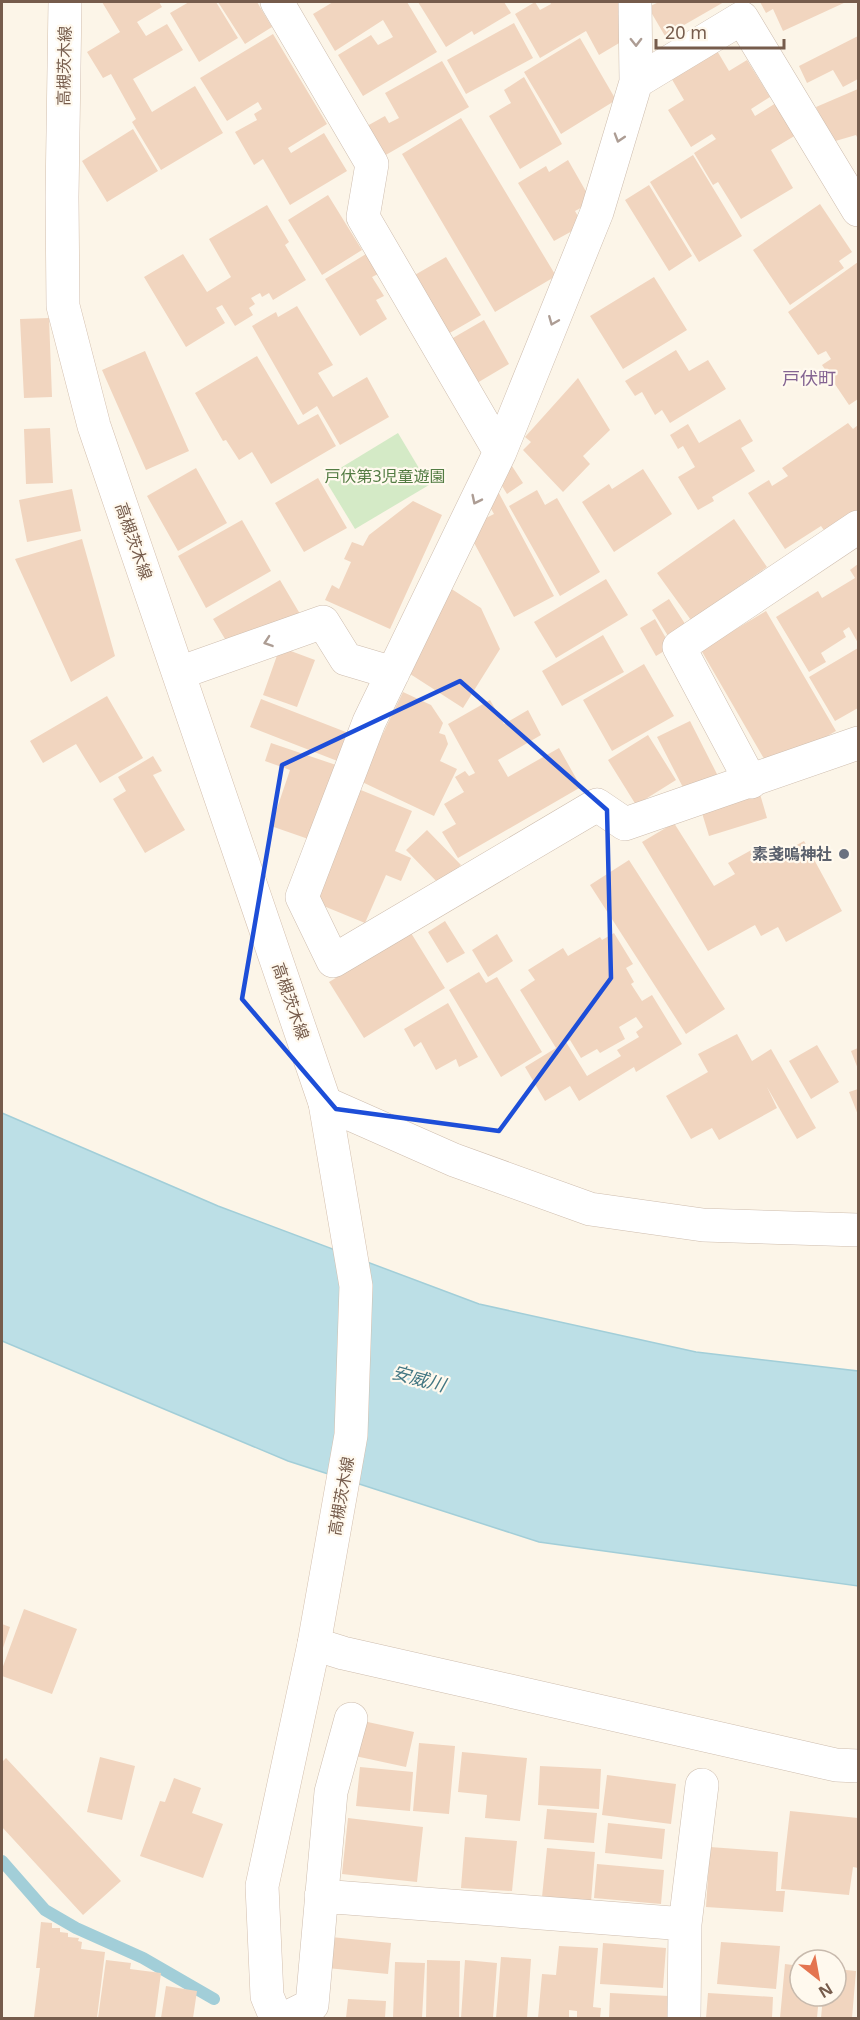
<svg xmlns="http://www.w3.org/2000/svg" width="860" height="2020" font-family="'Noto Sans','Noto Sans JP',sans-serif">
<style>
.green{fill:#d4eac6}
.water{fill:#bcdfe6;stroke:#a2ced8;stroke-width:1.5}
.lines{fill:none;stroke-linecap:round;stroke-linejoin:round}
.stream{stroke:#a2ced8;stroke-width:12}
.building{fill:#f1d5bf;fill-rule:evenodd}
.street-casing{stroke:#cebdae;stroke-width:34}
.secondary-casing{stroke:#d3bfae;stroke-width:34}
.street{stroke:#fff;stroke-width:33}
.secondary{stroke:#fff;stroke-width:33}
.oneway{stroke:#ad9d94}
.marked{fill:none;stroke:#1d4ed8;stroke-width:4.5;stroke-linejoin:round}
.worship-dot{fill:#6b7280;stroke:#fff9ee;stroke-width:2}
.labels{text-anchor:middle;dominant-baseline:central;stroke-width:4.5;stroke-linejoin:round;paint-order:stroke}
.street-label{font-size:16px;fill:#765c4c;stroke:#fff9ee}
.park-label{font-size:16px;fill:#537c43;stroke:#fff9ee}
.worship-label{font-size:16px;font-weight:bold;fill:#5b616d;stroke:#fff9ee;text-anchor:end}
.neighbourhood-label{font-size:18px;fill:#846492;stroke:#fff9ee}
.water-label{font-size:18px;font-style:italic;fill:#427682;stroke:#fff9ee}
</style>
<rect width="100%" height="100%" fill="#fcf5e8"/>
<path class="green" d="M398,433L429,485L355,529L324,478Z"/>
<path class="water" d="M2,1113L218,1206L479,1304L696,1352L858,1371V1586L539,1542L288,1461L2,1341Z"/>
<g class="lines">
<path class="stream" d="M2,1861L45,1910L76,1928L143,1958L214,1999"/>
</g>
<path class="building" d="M102,2H159L162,7L137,22L146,36L167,24L183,50L133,79L152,112L195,86L223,133L161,170L132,122L136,119L111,74L103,78L87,52L120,32Z
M189,2H216L238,38L199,62L170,13Z
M218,2H257L272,27L245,44Z
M333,2H407L437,52L363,96L338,55L371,35L378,45L393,37L383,20L335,51L313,14Z
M418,2H504L511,13L474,35L472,31L446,47Z
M535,2L540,10L551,4L550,2H626L629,7L618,14L631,36L599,55L586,31L540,58L515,14Z
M659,2H724L665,36L648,7Z
M760,2H846L783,31L773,9L766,13Z
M514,23L533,58L466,94L447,60Z
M273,34L327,124L288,148L291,153L324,133L347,171L290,205L263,159L254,165L235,132L257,120L254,114L262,109L258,102L227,121L200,78Z
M858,36V79L843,87L833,70L807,83L799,66Z
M580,38L616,100L561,134L524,72Z
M716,49L729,71L747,60L770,97L751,109L755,116L776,103L796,135L771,150L793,188L741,219L718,182L713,185L694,153L716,139L712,134L691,147L668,110L684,100L670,76Z
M442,61L469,107L384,156L367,126L385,116L389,123L399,118L385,93Z
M524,77L562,144L520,169L489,116L511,103L504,90Z
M858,89V139L856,135L832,142L816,107Z
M461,118L556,276L495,312L402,154Z
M133,129L158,171L107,202L82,161Z
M693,155L742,236L699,262L650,182Z
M568,160L592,202L575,211L583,225L554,241L518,183L546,166L549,172Z
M649,185L692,256L669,271L625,200Z
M328,195L362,250L322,275L288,220Z
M820,204L852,252L839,261L844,268L790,305L753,250Z
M267,205L289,242L285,245L306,280L273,300L269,293L262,297L260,293L251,298L255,304L249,308L253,315L235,326L222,305L216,308L225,323L186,347L144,277L183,254L207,292L231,277L209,239Z
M366,254L378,274L372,277L384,296L376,300L387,319L360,336L325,279Z
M446,257L481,315L448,334L413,276Z
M858,262V399L849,405L822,365L831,359L826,351L818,355L788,312Z
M654,277L687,330L623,369L590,316Z
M297,306L333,365L318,373L333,397L367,377L389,417L340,445L317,406L303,415L252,326L276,312L278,317Z
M49,318L52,397L24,398L20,319Z
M484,320L509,364L472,386L446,342Z
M676,350L689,371L708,360L726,389L670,423L662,410L655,415L642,392L635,396L625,381Z
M145,351L189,451L146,470L102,370Z
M257,356L298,425L318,414L336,446L271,484L252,452L239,460L226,440L223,441L195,393Z
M578,378L610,430L583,456L590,464L563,492L523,450L531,442L525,437Z
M740,419L753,441L741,448L755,471L712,497L714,501L698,510L678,477L695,467L683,446L678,449L670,435L688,424L699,443Z
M848,423L853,429L858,425V511L826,533L821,526L785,549L748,493L769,480L772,486L788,476L782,468Z
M50,428L53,483L26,484L24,429Z
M510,463L523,483L507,494L494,473Z
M196,468L227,523L178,551L147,496Z
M643,469L672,514L614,552L582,502L609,484L612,489Z
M318,478L347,528L304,552L275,503Z
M494,484L554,596L514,617L466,528L494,514L485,498Z
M72,489L81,531L27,542L19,500Z
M537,490L545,505L557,498L600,572L560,596L509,506Z
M413,501L442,515L390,629L325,600L332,585L339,589L351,562L344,559L352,542L363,546L369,535Z
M734,519L767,567L715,603L720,610L696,627L657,573Z
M242,520L271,571L206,608L178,556Z
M82,539L115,656L71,682L15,559Z
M858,564V643L849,627L843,631L846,637L821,653L826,662L809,672L776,617L818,591L822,598L855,578L850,570Z
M606,579L628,615L556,658L534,622Z
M280,580L303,619L228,644L213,619Z
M450,588L481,608L500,649L463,708L407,672Z
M669,599L691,633L673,644L652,610Z
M766,611L836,731L770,769L701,650Z
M655,619L671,647L656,656L640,628Z
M603,635L624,672L562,706L542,671Z
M280,647L315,660L297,707L263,695Z
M858,648V708L835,721L809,677Z
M644,664L674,716L612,751L583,700Z
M403,692L431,705L443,723L439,733L445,735L448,744L440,761L457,769L434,816L360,781Z
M107,696L143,758L100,783L76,744L43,763L30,741Z
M261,699L351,734L340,762L250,727Z
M490,700L504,724L528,710L541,735L498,760L508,777L559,748L581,787L458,858L442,832L456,824L444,804L464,792L455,777L465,771L469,776L475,773L448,724Z
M690,721L721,782L689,799L657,737Z
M648,735L676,780L636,805L608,760Z
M271,743L339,766L314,841L271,826L290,770L265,761Z
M153,756L162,771L153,775L185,830L145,853L113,799L126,791L118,777Z
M356,788L412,811L395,851L411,858L401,881L386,875L365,923L309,900Z
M760,794L767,818L709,836L702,813Z
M674,823L714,886L735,874L728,863L755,848L764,863L804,841L842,911L786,942L778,927L761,936L755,925L708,951L642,842Z
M427,830L461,865L440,885L406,850Z
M629,860L725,1009L686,1034L590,885Z
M445,921L465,953L447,963L428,932Z
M411,933L445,988L364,1038L329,982Z
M614,933L633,964L626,968L634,982L631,984L642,1001L652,995L682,1044L636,1072L634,1067L579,1101L570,1086L545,1101L525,1067L556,1048L520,990L535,980L528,970L563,948L568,956L600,937L602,940ZM636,1017L643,1027L636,1032L639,1037L617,1050L621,1056L587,1076L566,1042L570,1040L581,1058L597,1049L600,1053L625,1039L619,1027Z
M497,934L513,961L488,977L472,950Z
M479,972L486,983L497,977L542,1052L501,1077L449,990Z
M448,1003L478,1057L459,1067L456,1059L436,1070L421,1042L414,1047L404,1029Z
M737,1034L752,1061L771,1049L816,1128L797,1139L767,1087L777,1108L719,1140L712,1128L691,1139L666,1096L708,1072L698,1054Z
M817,1045L839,1082L811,1099L789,1061Z
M858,1048V1069L851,1051Z
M858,1089V1115L849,1092Z
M24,1609L77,1629L52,1694L2,1676V1669Z
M2,1624L10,1627L2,1651Z
M363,1721L414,1732L406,1767L355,1756Z
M419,1743L455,1746L449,1814L413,1811Z
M462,1752L527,1758L520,1821L485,1818L487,1795L458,1792Z
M100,1757L135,1766L122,1820L87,1812Z
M6,1758L121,1881L83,1915L2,1827V1762Z
M540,1766L601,1769L599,1809L538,1805Z
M360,1767L413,1772L410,1811L356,1806Z
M607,1775L676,1784L671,1824L602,1815Z
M174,1778L201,1788L192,1813L223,1824L203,1878L140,1856L160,1801L165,1802Z
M547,1809L597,1813L594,1843L544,1839Z
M790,1811L858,1818V1868L853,1867L849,1895L781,1889Z
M348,1818L423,1827L417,1882L342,1874Z
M608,1823L665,1829L662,1859L605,1853Z
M465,1837L517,1841L512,1891L461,1888Z
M710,1847L778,1852L776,1891H785L783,1912L706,1907Z
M547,1848L595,1852L591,1902L542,1897Z
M597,1864L664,1870L661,1904L594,1898Z
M41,1922L52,1923V1928H60V1932L68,1933V1937L79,1938L78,1941L82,1942L81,1949L105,1952L97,2018L34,2017L40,1968H36Z
M331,1937L391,1943L388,1974L327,1968Z
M721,1942L780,1946L776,1989L717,1984Z
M603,1943L666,1948L663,1988L600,1984Z
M559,1946L598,1948L593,2007L601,2008L600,2018H577V2011L569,2010V2018H538L542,1974L556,1975Z
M501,1957L531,1959L527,2018H496Z
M106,1960L131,1963L130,1969L161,1973L155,2018H98Z
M427,1960L460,1961L459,2018H426Z
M465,1960L497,1963L493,2018H461Z
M395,1962L425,1963L422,2018H393Z
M785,1964L800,1966V1996H819L817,2018H780Z
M836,1969L856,1971L852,2018H821L823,1996H836Z
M166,1986L197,1991L193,2018H161Z
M610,1993L669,1996L667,2018H609Z
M708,1993L773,1997L772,2018H706Z
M348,1999L386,2001L385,2018H346Z"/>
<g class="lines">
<defs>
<path id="street" d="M277,2L372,164L363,217L500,452
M635,2L636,82L597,212L500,452L369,722L302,897L333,961L597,805L625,824L858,743
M636,82L742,18L858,210
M179,673L323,622L346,659L393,673
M751,782L679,647L858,527
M325,1103L454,1160L590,1209L703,1225L858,1230
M314,1644L343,1653L836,1765L858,1766
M321,1896L685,1924
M286,2018L312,2005L331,1792L351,1719
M684,2018L685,1924L702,1785"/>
<path id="secondary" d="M65,2L62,197L63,306L94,426L325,1103L356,1286L351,1435L314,1644L262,1886L267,1996L276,2018"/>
</defs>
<use href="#street" class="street-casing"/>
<use href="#secondary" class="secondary-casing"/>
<use href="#street" class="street"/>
<use href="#secondary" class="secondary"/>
</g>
<defs><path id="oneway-chevron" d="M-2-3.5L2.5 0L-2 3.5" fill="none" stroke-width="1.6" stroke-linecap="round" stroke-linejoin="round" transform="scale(1.5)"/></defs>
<g class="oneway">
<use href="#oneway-chevron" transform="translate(636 42) rotate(89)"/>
<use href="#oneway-chevron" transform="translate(619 138) rotate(107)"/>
<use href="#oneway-chevron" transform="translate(553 321) rotate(112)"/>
<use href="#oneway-chevron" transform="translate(476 500) rotate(116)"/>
<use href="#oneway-chevron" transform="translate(268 642) rotate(161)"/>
</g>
<path class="marked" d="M460,681L607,810L611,978L499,1131L336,1109L242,999L282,765Z"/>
<circle class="worship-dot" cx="844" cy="854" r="6"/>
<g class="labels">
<g class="street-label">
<text transform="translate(64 66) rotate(-89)">高槻茨木線</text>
<text transform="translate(134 541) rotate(71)">高槻茨木線</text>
<text transform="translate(291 1001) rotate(71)">高槻茨木線</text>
<text transform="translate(341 1496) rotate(-80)">高槻茨木線</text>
</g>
<g class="park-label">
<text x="385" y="476">戸伏第3児童遊園</text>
</g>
<g class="worship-label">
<text x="832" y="854">素戔嗚神社</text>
</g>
<g class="neighbourhood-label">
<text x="809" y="378">戸伏町</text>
</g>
<g class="water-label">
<text transform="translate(419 1378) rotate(15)">安威川</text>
</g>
</g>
<rect width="860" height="2020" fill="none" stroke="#765c4c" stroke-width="6"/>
<g transform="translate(818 1978) rotate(149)"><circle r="28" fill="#fff9ee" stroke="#c8baad" stroke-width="1.5"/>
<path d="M0-4.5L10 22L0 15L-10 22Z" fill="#e4744f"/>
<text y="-9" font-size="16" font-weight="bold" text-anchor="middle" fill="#765c4c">N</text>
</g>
<path d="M656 39v9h128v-9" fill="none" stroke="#765c4c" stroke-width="3"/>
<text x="665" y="39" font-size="18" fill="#765c4c" stroke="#fff9ee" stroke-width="4.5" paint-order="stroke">20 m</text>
</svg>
